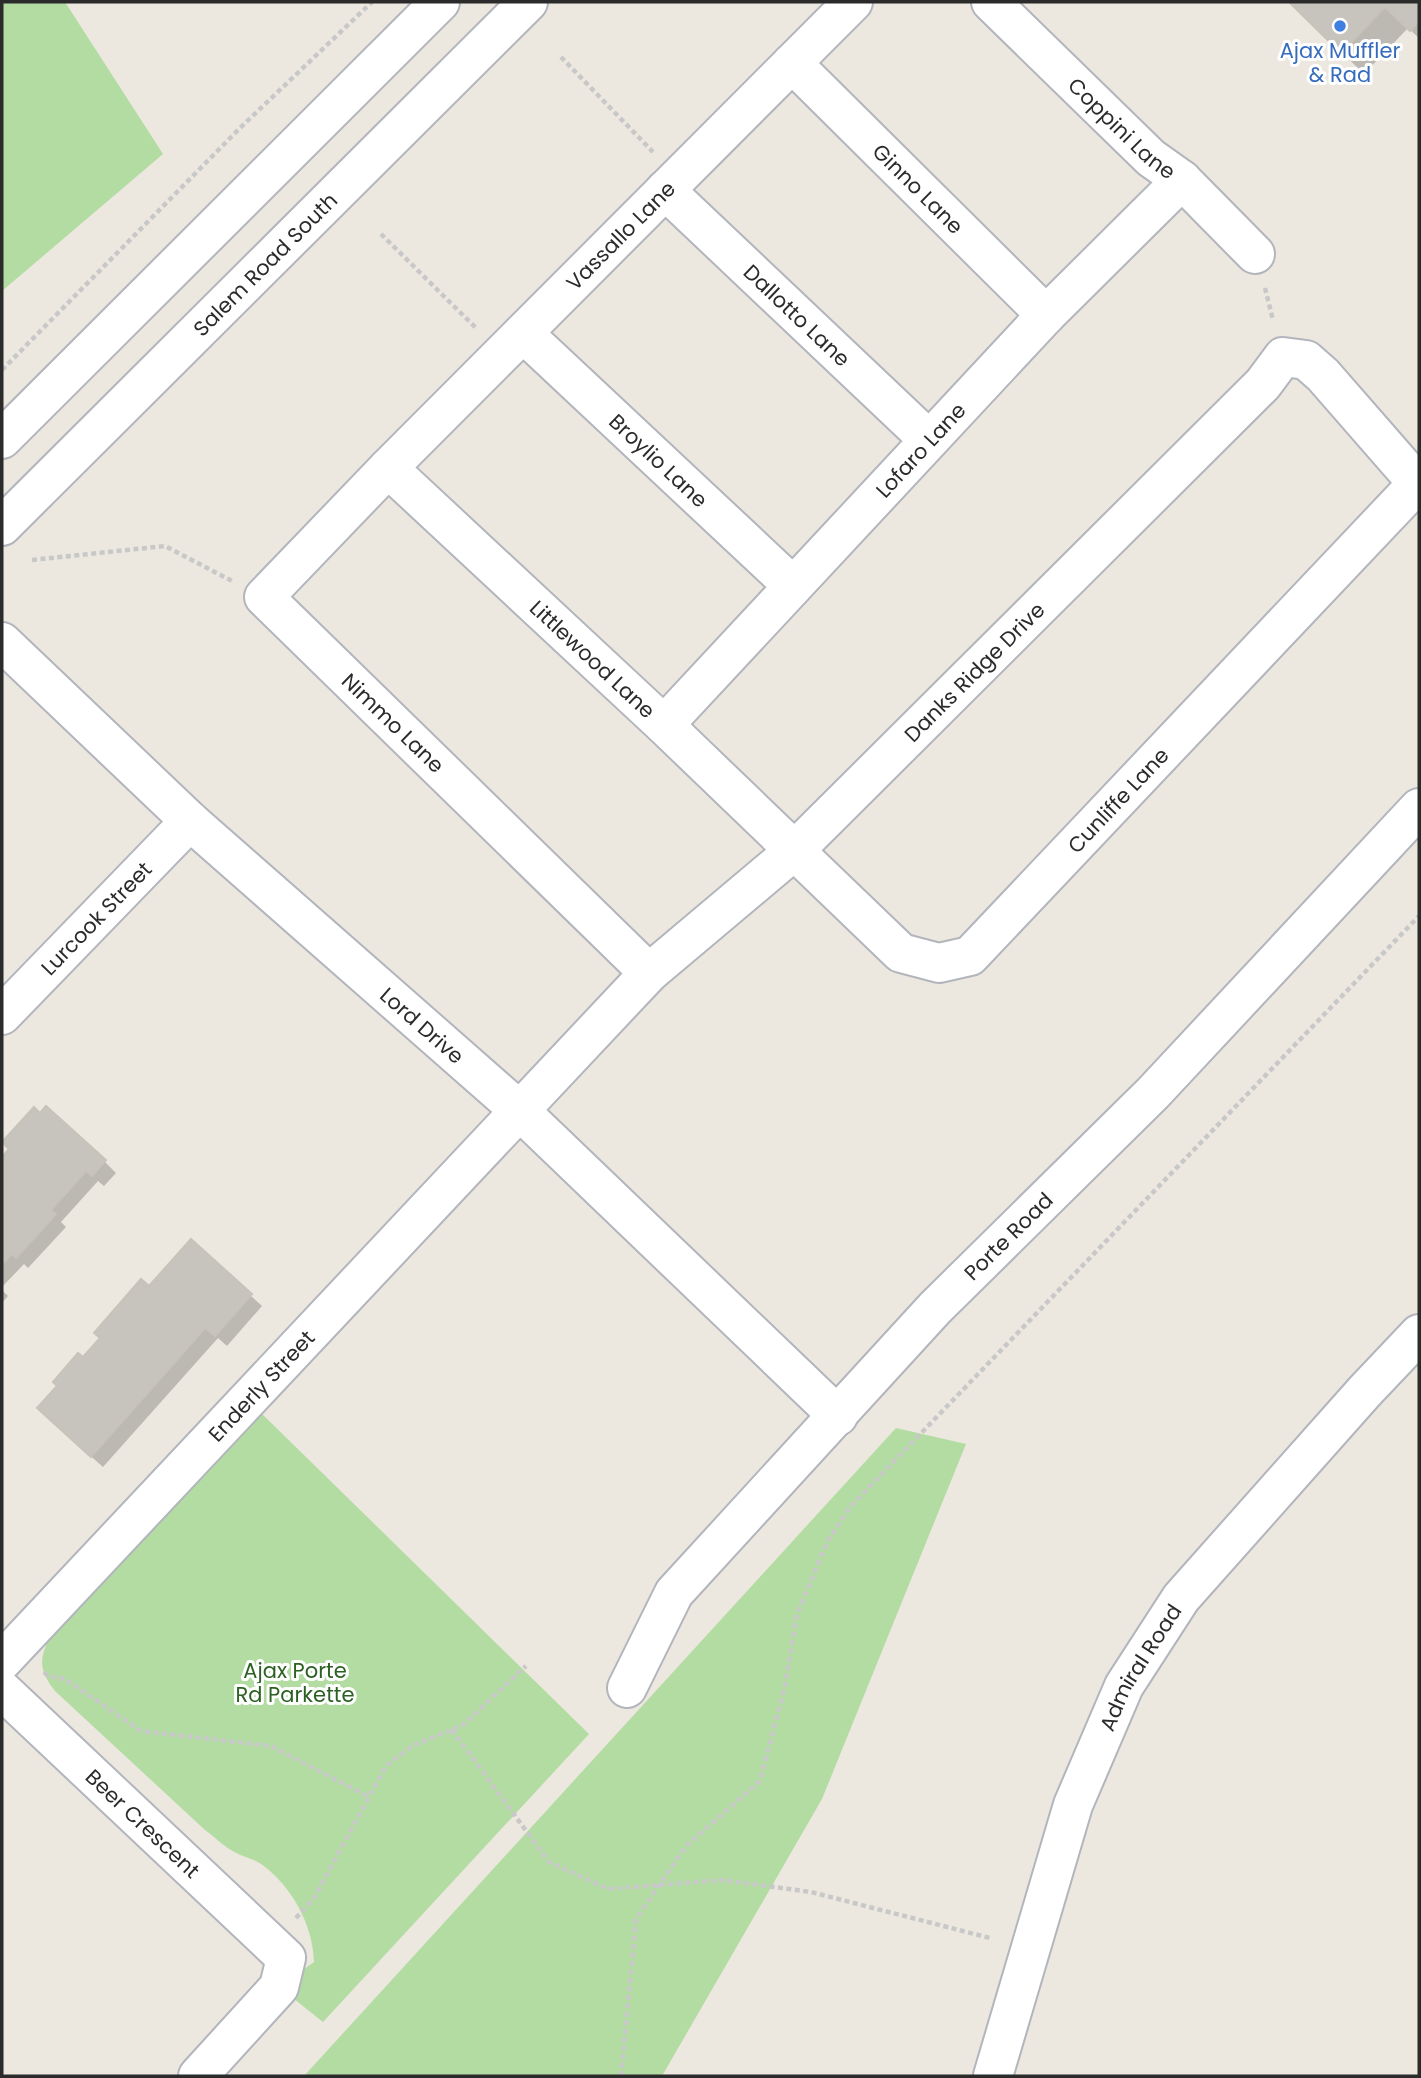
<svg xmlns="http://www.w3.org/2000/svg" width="1421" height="2078" font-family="Poppins,sans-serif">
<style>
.green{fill:#b3dca2}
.shadow{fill:#0003}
.building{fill:#c7c4be;stroke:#c7c3b9;stroke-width:2}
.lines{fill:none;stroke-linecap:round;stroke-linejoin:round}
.street-casing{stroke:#b3b5bd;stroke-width:42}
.secondary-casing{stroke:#b3b5bd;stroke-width:42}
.path{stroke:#c8c8c8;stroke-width:4.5;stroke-dasharray:5 3.5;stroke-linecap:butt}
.street{stroke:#fff;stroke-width:38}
.secondary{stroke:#fff;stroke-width:38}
.shop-dot{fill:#3f7fe0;stroke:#fff;stroke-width:2.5}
.labels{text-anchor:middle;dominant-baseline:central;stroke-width:6;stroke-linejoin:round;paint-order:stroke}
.shop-label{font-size:21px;fill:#366cbe;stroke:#fff}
.street-label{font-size:21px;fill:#2b2b2b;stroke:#fff}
.park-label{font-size:21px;fill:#2d6123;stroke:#fff}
</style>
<rect width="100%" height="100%" fill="#ece7df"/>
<path class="green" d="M2,2H65L163,154L2,291Z
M259,1411L589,1734L323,2022L279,1987L314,1962C313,1925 292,1886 261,1864C252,1858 240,1856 231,1850C222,1845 214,1836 205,1830L55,1691C41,1673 38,1662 48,1641Z
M896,1428L966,1444L822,1799L662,2076H304Z"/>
<path class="shadow" d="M1290,2H1419V38L1408,28L1364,74Z
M11,1149L104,1161L116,1173L104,1186L98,1181L61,1222L66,1227L28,1268L24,1264L2,1287V1160Z
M191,1242L262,1306L227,1346L218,1338L103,1467L50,1420L83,1359Z
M2,1290L8,1296L2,1303Z"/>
<path class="building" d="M1289,2H1419V21L1410,31L1385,7L1341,53Z
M46,1106L106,1160L92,1176L86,1171L51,1210L56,1214L16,1258L12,1254L2,1264V1157L9,1149L2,1142L34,1107L40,1113Z
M191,1239L252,1294L215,1336L205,1328L91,1457L37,1408L57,1386L53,1382L78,1353L83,1357L100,1338L94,1333L141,1279L149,1286Z"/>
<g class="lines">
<defs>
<g id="street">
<path id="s1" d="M991,2L1151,158L1182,180L1255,254"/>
<path id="s2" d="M792,63L1046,315"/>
<path id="s3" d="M665,190L929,440"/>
<path id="s4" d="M523,333L793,586"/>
<path id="s5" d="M388,468L664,725L901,953L939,963L970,956L1417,484"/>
<path id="s6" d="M2,642L190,821L520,1111L838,1416"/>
<path id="s7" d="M664,725L1046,315L1182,180"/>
<path id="s8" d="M649,973L264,597L388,468L853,2"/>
<path id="s9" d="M2,1015L190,821"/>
<path id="s10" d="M2,1661L649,973L795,850L1263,384L1283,357L1306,360L1323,375L1419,485"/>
<path id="s11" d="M627,1688L674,1593L935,1308L1153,1093L1419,808"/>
<path id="s12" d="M2,1690L286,1958L279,1987L198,2076"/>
<path id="s13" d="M993,2076L1073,1805L1124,1686L1181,1598L1365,1391L1419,1334"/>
</g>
<g id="secondary">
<path d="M2,439L440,2"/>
<path id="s14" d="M2,526L528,2"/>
</g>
</defs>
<use href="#street" class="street-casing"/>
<use href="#secondary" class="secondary-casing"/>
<path class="path" d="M561,57L653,152
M381,234L477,329
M1265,288L1273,320
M2,370L240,128L372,2
M32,560L165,546L232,581
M44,1672L48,1676L65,1679L141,1731L271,1746L369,1797
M452,1730L549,1862L608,1889L722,1880L811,1892L990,1938
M296,1918L314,1898L386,1766L412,1746L463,1725L526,1666
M621,2076L636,1919L686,1846L760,1781L785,1686L797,1614L828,1540L851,1506L1419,916"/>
<use href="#street" class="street"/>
<use href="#secondary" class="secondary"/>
</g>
<circle class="shop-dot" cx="1340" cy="26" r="7"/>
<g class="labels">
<g class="shop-label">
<text x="1340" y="50">Ajax Muffler<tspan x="1340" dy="24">&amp; Rad</tspan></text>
</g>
<g class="street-label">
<text stroke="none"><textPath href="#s1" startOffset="182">Coppini Lane</textPath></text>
<text stroke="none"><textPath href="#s2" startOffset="178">Ginno Lane</textPath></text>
<text stroke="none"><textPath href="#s8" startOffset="1046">Vassallo Lane</textPath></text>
<text stroke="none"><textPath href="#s14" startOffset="371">Salem Road South</textPath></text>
<text stroke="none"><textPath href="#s3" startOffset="182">Dallotto Lane</textPath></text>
<text stroke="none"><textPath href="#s7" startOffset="376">Lofaro Lane</textPath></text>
<text stroke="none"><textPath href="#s4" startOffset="186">Broylio Lane</textPath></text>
<text stroke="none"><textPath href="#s5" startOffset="280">Littlewood Lane</textPath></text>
<text stroke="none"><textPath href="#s10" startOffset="1388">Danks Ridge Drive</textPath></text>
<text transform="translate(393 723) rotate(44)">Nimmo Lane</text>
<text stroke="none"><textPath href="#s5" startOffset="992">Cunliffe Lane</textPath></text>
<text stroke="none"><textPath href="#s9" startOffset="135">Lurcook Street</textPath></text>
<text stroke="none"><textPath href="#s6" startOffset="569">Lord Drive</textPath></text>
<text stroke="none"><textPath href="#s11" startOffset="595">Porte Road</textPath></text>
<text stroke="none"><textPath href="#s10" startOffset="378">Enderly Street</textPath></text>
<text stroke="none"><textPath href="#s13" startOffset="436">Admiral Road</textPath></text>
<text stroke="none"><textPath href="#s12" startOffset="194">Beer Crescent</textPath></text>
</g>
<g class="park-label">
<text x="295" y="1670">Ajax Porte<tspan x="295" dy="24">Rd Parkette</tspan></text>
</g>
</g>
<rect width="1421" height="2078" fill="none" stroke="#2b2b2b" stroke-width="7"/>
</svg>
